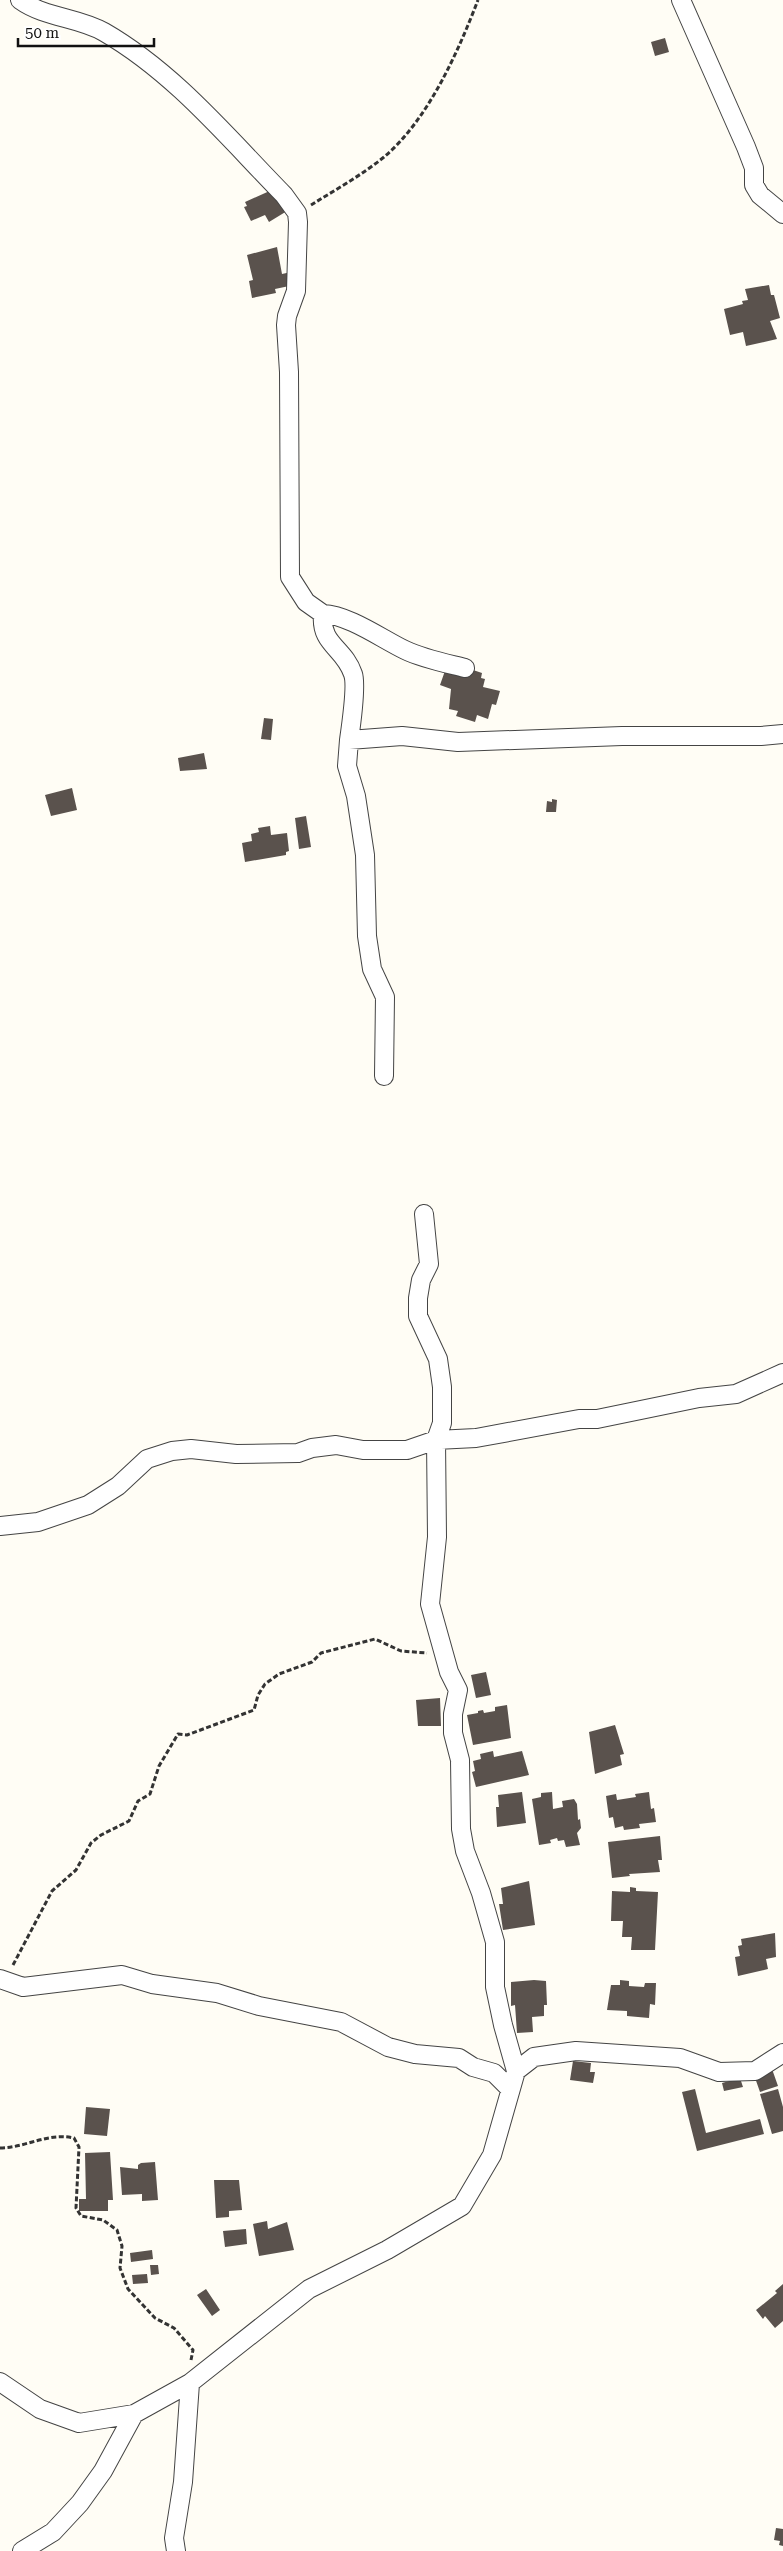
<svg xmlns="http://www.w3.org/2000/svg" width="783" height="2551" font-family="'Roboto Serif',serif">
<style>
.building{fill:#5a524d}
.lines{fill:none;stroke-linecap:round;stroke-linejoin:round}
.minor-casing{stroke:#444;stroke-width:20}
.path{stroke:#333;stroke-width:3;stroke-dasharray:5 2.5;stroke-linecap:butt}
.minor{stroke:#fff;stroke-width:18}
</style>
<rect width="100%" height="100%" fill="#fffdf5"/>
<path class="building" d="M665,38L669,52L655,56L651,42Z
M274,189L287,211L269,222L265,215L251,221L244,207L247,206L245,202Z
M277,247L282,274L291,272L294,285L275,289L276,293L252,298L249,281L253,280L247,255Z
M769,285L771,295H774L780,318L770,321L777,339L746,346L743,332L730,335L724,309L743,304L742,301L748,300L745,289Z
M446,668L470,669L482,673L481,678L485,679L483,687L500,691L496,705L492,704L488,719L477,715L475,722L456,716L458,711L449,709L451,689L440,685Z
M264,718L273,719L271,740L261,739Z
M204,753L207,769L180,771L178,758Z
M72,788L77,810L51,816L45,795Z
M552,799L557,800L556,812H546L547,801L552,802Z
M306,816L311,847L299,849L295,818Z
M270,826L271,835L287,833L289,851L286,852V855L245,862L242,843L252,841L251,834L259,832L258,828Z
M486,1672L491,1695L476,1698L471,1675Z
M440,1698L441,1726H418L416,1700Z
M507,1705L511,1738L473,1745L467,1715L478,1713V1711L483,1710L484,1713L495,1711V1707Z
M615,1725L624,1754L620,1755L622,1765L595,1774L589,1732Z
M493,1751L494,1757L522,1751L529,1775L476,1787L472,1772L475,1771L473,1761L481,1759L480,1754Z
M522,1792L526,1823L497,1827L496,1807H499L498,1795Z
M552,1792L553,1809L563,1807L562,1801L574,1799L577,1804L578,1820L580,1819L581,1828L577,1833L580,1845L566,1847L564,1840L558,1841L557,1838L550,1840L551,1843L539,1845L532,1799L541,1797V1793Z
M649,1792L651,1809L654,1808L656,1822L639,1824L640,1828L624,1830L623,1826L615,1828L613,1817L609,1818L606,1796L616,1794L617,1800L636,1797L635,1794Z
M660,1836L662,1860H658L660,1872L629,1874L630,1876L612,1878L608,1842Z
M529,1881L535,1925L503,1930L499,1904H503L501,1888Z
M630,1887L636,1888V1891L658,1892L655,1950H631L632,1937H622L623,1921H611L612,1891L630,1892Z
M775,1933L776,1957L766,1959L768,1969L738,1976L735,1957L740,1956L738,1946L742,1945L741,1939Z
M534,1980L546,1981L547,2005H544V2016L532,2017L533,2032L517,2033L515,2005L511,2006V1982Z
M620,1980L629,1981V1986L644,1987L645,1983H656L655,2005L650,2004L649,2018L627,2016V2011L607,2010L611,1985H620Z
M573,2061L591,2063L590,2072H595L593,2083L570,2080Z
M772,2069L778,2086L760,2092L754,2075Z
M740,2078L743,2087L724,2091L722,2083Z
M695,2089L706,2133L760,2119L764,2134L697,2151L682,2092Z
M778,2089L783,2107V2131L772,2134L760,2094Z
M86,2107L110,2109L107,2136L84,2134Z
M110,2152L113,2200H108V2211H79V2199H86L85,2153Z
M155,2162L158,2200L142,2201V2194L122,2195L120,2167L138,2169V2165L141,2163Z
M214,2180H239L242,2210L229,2211V2217L216,2218Z
M267,2221L268,2229L287,2222L294,2250L259,2256L253,2224Z
M246,2229L247,2244L225,2247L223,2231Z
M152,2250L153,2259L131,2262L130,2253Z
M150,2265H158L159,2274L151,2275Z
M147,2274L148,2283L133,2284L132,2275Z
M783,2284V2321L775,2328L765,2316L763,2319L756,2310L777,2293L775,2291Z
M206,2289L220,2310L212,2316L197,2295Z
M776,2528L783,2529V2546L779,2545L780,2541L774,2540Z"/>
<g class="lines">
<defs>
<path id="minor" d="M20,0C45,18 78,17 104,32C175,73 228,138 284,195L297,213L298,222L296,291L287,316L286,325L289,372L290,577L306,602L323,614
M681,0L746,147L754,168V185L760,195L783,214
M465,668C445,663 424,659 405,650C382,639 349,615 323,614C320,645 344,647 353,674C357,685 351,726 349,740L402,736L458,742L622,736H761L783,734
M349,740L347,766L356,796L365,855L367,936L372,969L385,997L384,1076
M424,1214L429,1264L421,1280L418,1298V1316L438,1359L442,1387V1423L436,1440L437,1537L430,1604L449,1672L458,1690L453,1714V1733L460,1760L461,1829L465,1851L481,1893L495,1942V1987L503,2025L516,2071
M0,1526L38,1522L88,1505L118,1486L147,1459L172,1451L191,1449L236,1454L298,1453L312,1448L336,1445L363,1450H407L436,1440L476,1438L579,1419H597L699,1398L736,1394L783,1373
M0,1979L23,1987L122,1975L152,1984L217,1993L259,2006L341,2022L388,2047L415,2054L459,2058L473,2067L494,2073L510,2089
M0,2382L40,2409L79,2423L134,2414
M22,2551L53,2532L80,2503L103,2471L134,2414L190,2383L309,2289L387,2250L462,2206L492,2155L516,2071L534,2057L576,2051L680,2058L719,2072L755,2071L783,2053
M176,2551L174,2538L183,2482L190,2383"/>
</defs>
<use href="#minor" class="minor-casing"/>
<path class="path" d="M311,205C335,190 362,175 384,157C428,120 458,52 478,0
M13,1965L52,1891L76,1870L91,1843L101,1835L129,1821L138,1801L150,1794L159,1766L178,1734L187,1735L254,1710L258,1695L265,1684L279,1674L312,1662L321,1653L375,1639L401,1651L427,1653
M0,2148C25,2148 48,2132 74,2138L79,2147L76,2208L81,2216L103,2220L117,2230L122,2246L120,2268L128,2289L155,2318L174,2328L193,2350L191,2360"/>
<use href="#minor" class="minor"/>
</g>
<path d="M18 38v8h136v-8" fill="none" stroke="#111111" stroke-width="2.5"/>
<text x="25" y="38" font-size="15" fill="#111111" stroke="#ffffff" stroke-width="4" paint-order="stroke">50 m</text>
</svg>
